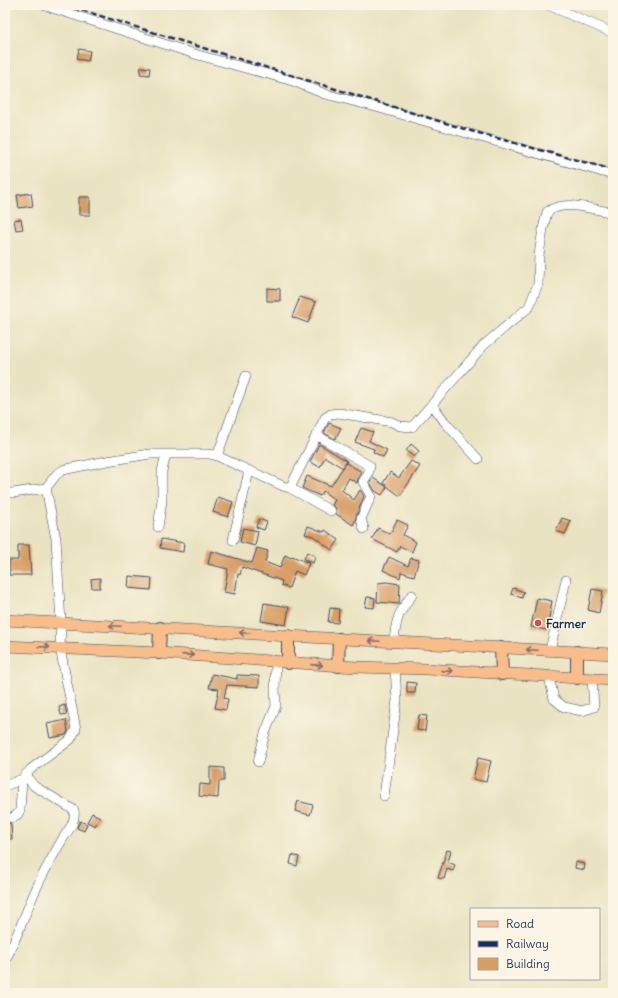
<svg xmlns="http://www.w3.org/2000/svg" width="618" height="998" font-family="Delius,sans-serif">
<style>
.building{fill:#d89d63}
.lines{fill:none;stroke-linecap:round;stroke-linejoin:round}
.minor-casing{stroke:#3a4a6d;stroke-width:10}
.major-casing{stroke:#3a4a6d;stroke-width:12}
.highway-casing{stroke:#3a4a6d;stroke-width:14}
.minor{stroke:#fff;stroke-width:9}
.major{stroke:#f8bd89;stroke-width:11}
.highway{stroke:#f8bd89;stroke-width:12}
.rail{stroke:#1b2f5e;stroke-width:2.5;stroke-dasharray:6 3;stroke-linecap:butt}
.oneway{stroke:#7e6f71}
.poi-dot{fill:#d1495b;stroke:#fcf5e5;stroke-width:1.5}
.labels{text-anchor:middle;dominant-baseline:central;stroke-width:3;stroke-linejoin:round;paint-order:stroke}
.poi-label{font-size:12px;font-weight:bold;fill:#1b2f5e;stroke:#fcf5e5;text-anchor:start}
</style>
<rect width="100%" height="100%" fill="#fcf5e5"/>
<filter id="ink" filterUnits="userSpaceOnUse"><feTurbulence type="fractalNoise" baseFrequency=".025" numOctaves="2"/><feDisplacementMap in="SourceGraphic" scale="8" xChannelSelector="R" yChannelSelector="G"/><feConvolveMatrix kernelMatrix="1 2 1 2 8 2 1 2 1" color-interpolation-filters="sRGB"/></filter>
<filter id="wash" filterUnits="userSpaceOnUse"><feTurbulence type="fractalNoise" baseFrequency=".012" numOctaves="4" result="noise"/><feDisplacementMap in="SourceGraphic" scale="16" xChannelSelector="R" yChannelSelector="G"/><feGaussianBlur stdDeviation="0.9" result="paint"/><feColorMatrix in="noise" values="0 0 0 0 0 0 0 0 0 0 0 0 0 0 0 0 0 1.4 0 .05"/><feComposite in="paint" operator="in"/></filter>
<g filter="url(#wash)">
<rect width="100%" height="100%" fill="#eae3c1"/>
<g id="blocks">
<path class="building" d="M79,49L90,51L88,61L77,59Z
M141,67L150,68L149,75L140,74Z
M31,193L33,206L19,208L17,195Z
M79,197H90V215H79Z
M21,219L23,229L16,230L14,220Z
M267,288L280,289V301H267Z
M300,297L316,302L308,323L292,317Z
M329,423L341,428L335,439L324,433Z
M361,428L373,432L369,441L387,450L383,457L373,452L374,449L355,442Z
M319,444L347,461L343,468L325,457L320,467L310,462Z
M411,444L419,451L414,457L406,451Z
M411,461L420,466L400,496L383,483L390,472L399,478Z
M346,463L362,472L358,479L357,483L349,478L342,490L354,500L360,490L364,496L356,517L355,521L353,525L336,514V508L332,505L335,500L323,491L320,496L302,488L307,476L331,486Z
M373,478L387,487L382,495L375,491L370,482Z
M218,497L233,502L228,517L213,512Z
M562,518L571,521L565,534L556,531Z
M259,519L267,522L264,530L256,527Z
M397,520L408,525L403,535L416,542L412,552L400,546L397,552L372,539L378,528L390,534Z
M308,526L324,532L325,530L339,540L332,550L313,536L305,534Z
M243,528L258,531L255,546L240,542Z
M161,539L184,543L183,552L160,548Z
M18,545H29L31,575H9V560H18Z
M257,548L268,551L265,562L280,568L285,555L291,558L292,556L309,563L304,575L295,571L289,588L281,585L282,581L242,567L240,575L238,574L235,594L224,592L228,569L208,564L211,551L252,563Z
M307,552L315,556L313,563L304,559Z
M389,557L408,566L411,558L419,560L414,576L401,572L400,578L383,570Z
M129,576L152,578L151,590L128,588Z
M100,578V588H92L91,579Z
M386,582L400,584L399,604L377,602L378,583Z
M513,588L524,592L522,598L511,594Z
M592,589L603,591L599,613L588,610Z
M367,597L375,598L374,608L365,607Z
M537,598L552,601L547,630L531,627Z
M264,603L289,607L286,625L261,621Z
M330,608L339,609L338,623L328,622Z
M212,674L237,679V675L259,676V687L227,685L224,698L228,699L226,710L215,708L219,689L209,688Z
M407,682L416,683L415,693H407Z
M65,705L67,714L61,715L59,707Z
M419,715L427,716L425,731L417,730Z
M66,720L68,731L66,735L50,738L47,724Z
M478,758L491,761L486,782L473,779Z
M210,767L224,768V781H219L218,798L199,796L200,784L210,785Z
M298,801L313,805L310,815L295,811Z
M92,813L100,817L95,826L87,822Z
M5,821L11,824L12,839H5Z
M80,821L87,824L84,831L77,828Z
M447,850L451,851L448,862L455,865L453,871L447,869L444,879L438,878Z
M292,855L299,857L297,866L290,864Z
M576,862L585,864L584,870L575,868Z"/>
</g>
</g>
<g filter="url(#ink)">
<use href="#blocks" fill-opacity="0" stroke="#3a4a6d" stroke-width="1"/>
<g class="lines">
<defs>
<path id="minor" d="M43,5L198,55L293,81L325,94L376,107L613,175
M548,5L613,33
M432,404L444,421L478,459
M316,435L370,466L368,474L363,482L371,496L361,519L364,529
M217,456L246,376
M290,488L331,511
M5,493H13L46,488
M158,527L162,500V471L166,455
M233,540L249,471
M394,642C396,618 398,614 412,595
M550,650L566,580
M549,677L554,699L564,707L582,711L594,707L592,679
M258,762L265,733L276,706L275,689L276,662
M5,786L22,779L31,769L70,740L76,729L60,648L61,623L56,539L46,488L56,475L63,470L72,468L107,461L150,454H209L217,456L283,486L290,488L325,418L331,414L339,413L392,422L400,426L412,427L484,345L529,307L538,284L539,255L543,229L547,212C565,199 593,209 613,213
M384,796L397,700L395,668
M12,818L18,814L20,810L22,779
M5,961C17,937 26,911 37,887C44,871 53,856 62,840C68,830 76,823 74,810L34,786L30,781L26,774"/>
<path id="major" d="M5,620L613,654
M5,646L159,653L356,667L426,669L613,680"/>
<path id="highway" d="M501,648L502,674
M159,653L160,628
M288,663V636
M338,666L339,639
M577,678V652"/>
</defs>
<use href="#minor" class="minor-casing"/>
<use href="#major" class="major-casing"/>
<use href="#highway" class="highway-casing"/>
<use href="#minor" class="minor"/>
<use href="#major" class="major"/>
<use href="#highway" class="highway"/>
<path class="rail" d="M65,5L471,131L613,170"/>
</g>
<defs><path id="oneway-shaft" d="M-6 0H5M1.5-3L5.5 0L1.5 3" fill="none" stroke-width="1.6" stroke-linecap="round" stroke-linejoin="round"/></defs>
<g class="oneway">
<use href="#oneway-shaft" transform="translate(115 626) rotate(-177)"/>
<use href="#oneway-shaft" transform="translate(245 633) rotate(-177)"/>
<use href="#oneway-shaft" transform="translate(374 641) rotate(-177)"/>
<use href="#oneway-shaft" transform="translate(44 647) rotate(2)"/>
<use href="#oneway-shaft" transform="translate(532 650) rotate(-177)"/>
<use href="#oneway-shaft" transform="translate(188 655) rotate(4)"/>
<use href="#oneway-shaft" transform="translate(317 665) rotate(4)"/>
<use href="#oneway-shaft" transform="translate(447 671) rotate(4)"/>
</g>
</g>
<circle class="poi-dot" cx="538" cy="623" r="4"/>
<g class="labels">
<g class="poi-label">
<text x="546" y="623">Farmer</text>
</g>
</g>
<rect width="618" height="998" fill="none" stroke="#fcf5e5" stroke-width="20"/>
<rect x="470" y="908" width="130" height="72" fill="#fcf5e5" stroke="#a2a6af"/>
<rect x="478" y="921" width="20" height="6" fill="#f8bd89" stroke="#a2a6af"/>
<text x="506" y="928" font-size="12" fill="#1b2f5e">Road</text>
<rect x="478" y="941" width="20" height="6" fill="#1b2f5e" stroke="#a2a6af"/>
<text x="506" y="948" font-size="12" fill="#1b2f5e">Railway</text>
<rect x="478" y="958" width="20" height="12" fill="#d89d63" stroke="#a2a6af"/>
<text x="506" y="968" font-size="12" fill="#1b2f5e">Building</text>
</svg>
